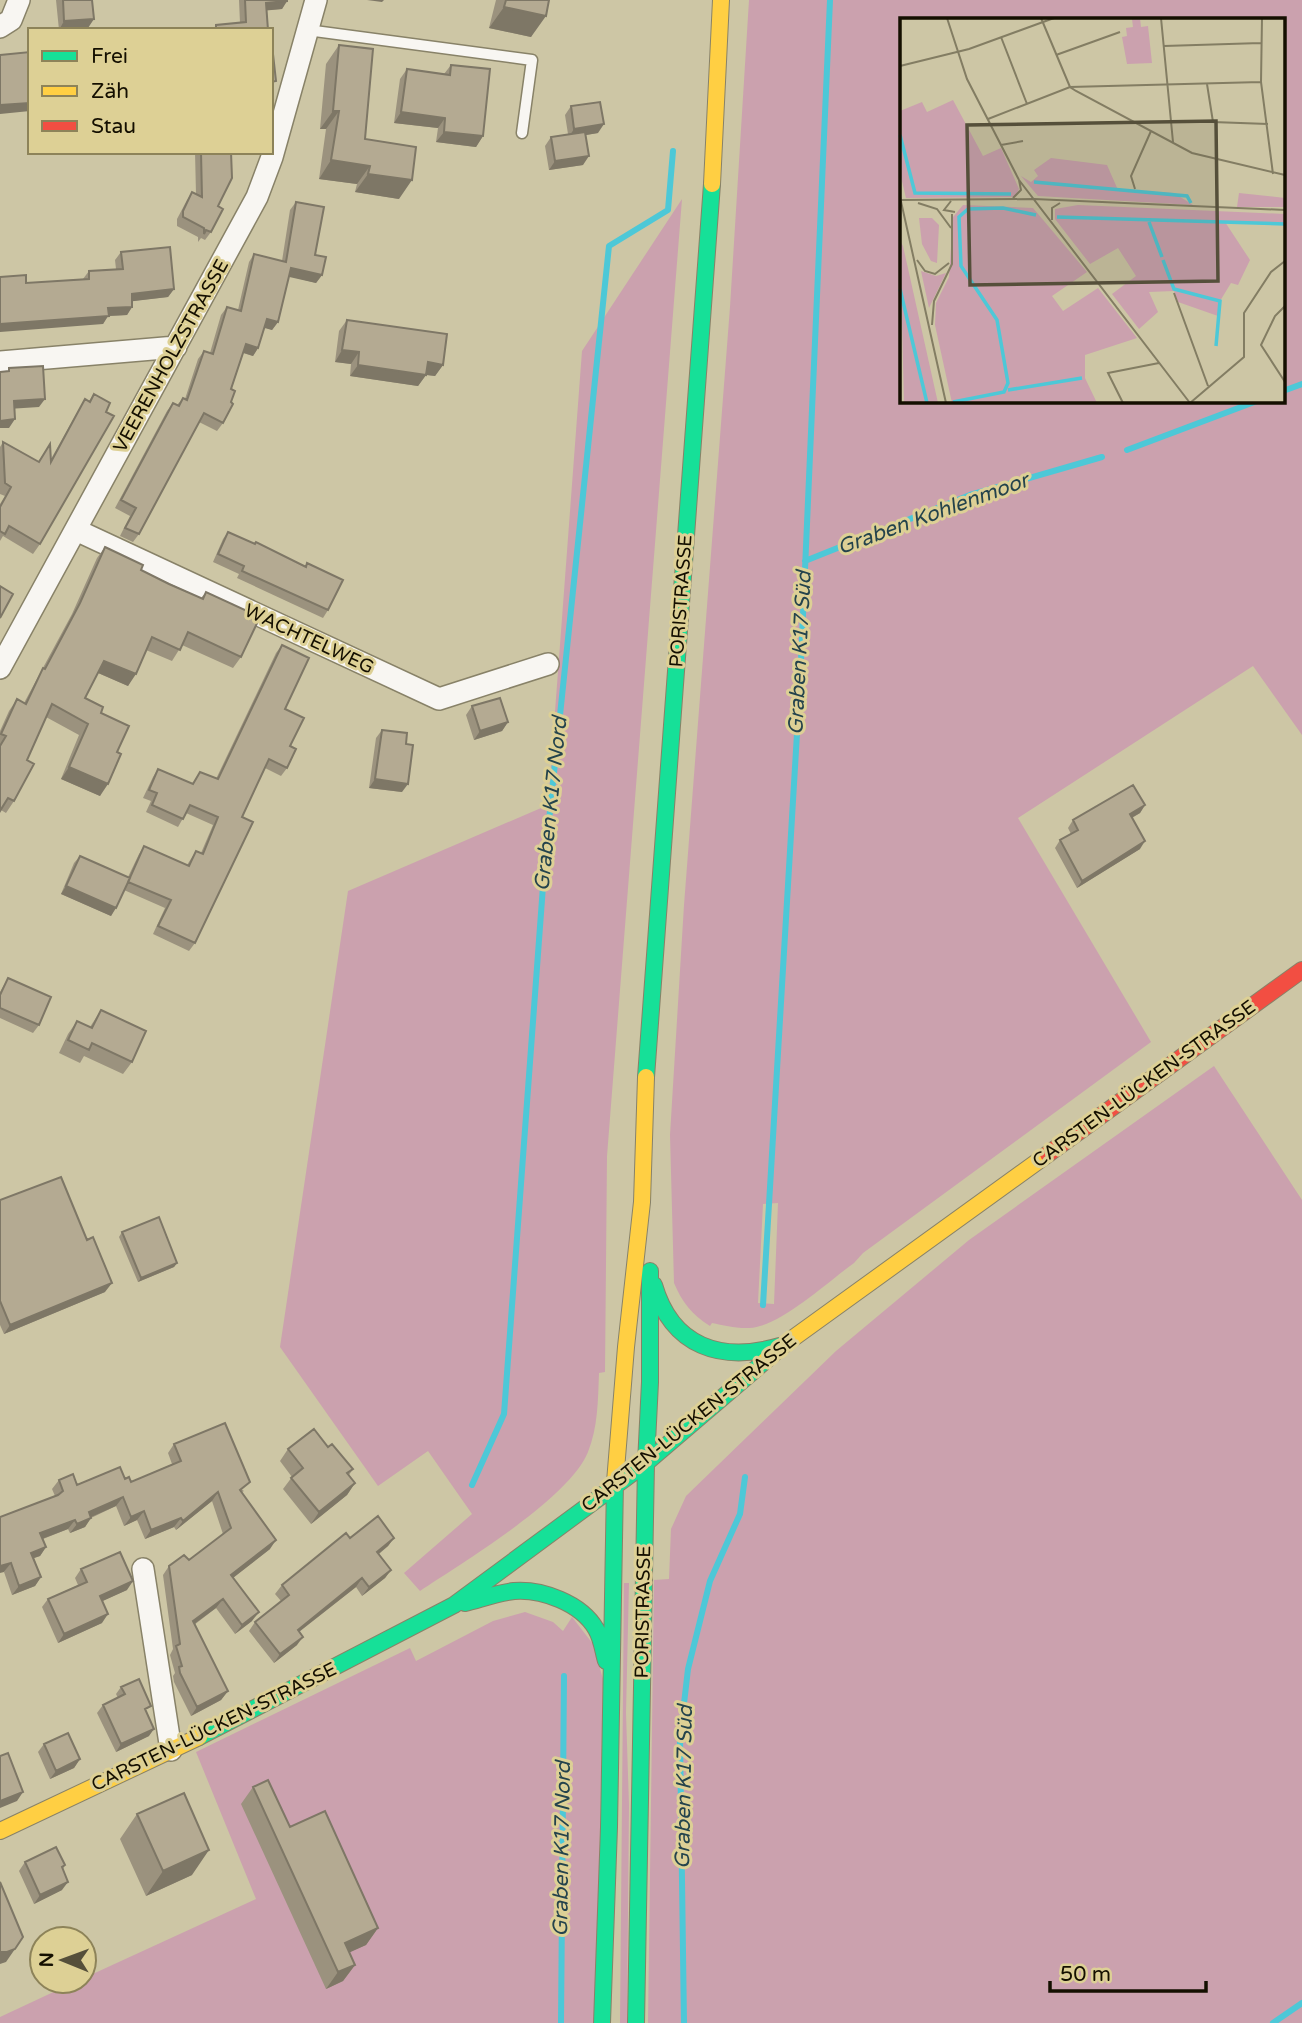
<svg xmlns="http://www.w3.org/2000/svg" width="1302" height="2023" font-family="'Varela Round',sans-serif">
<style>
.green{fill:#cba1ae;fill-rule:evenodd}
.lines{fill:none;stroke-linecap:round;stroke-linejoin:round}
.stream{stroke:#4dc8d7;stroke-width:6}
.lane-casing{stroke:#888268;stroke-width:13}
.street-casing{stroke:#888268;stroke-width:24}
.fast-casing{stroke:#888268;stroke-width:18}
.slow-casing{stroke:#888268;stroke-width:18}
.jam-casing{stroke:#888268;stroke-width:18}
.lane{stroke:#f8f6f2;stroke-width:10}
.street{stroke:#f8f6f2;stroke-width:21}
.fast{stroke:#16e098;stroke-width:16}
.slow{stroke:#ffcf43;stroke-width:16}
.jam{stroke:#f24e42;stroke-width:16}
.wall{fill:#9b927e}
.shaded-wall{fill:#7e7766}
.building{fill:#b4aa92;stroke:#7e7766;stroke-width:2}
.labels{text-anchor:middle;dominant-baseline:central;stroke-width:6;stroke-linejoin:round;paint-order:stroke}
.street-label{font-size:19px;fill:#140f00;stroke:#ddd095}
.water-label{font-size:21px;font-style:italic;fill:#24434c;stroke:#ddd095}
.inset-river{fill:none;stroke:#4dc8d7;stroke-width:3.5}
.inset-road{fill:none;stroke:#837d63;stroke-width:2}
.view{fill:#554f3a;fill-opacity:0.15;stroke:#554f3a;stroke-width:3.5}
.inset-edge{fill:none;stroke:#140f00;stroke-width:3.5}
</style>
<rect width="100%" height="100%" fill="#cdc6a5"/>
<path class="green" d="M749,0H1302V735L1253,666L1018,818L1151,1042L863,1253L854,1263C829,1281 789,1318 760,1326C745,1331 727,1326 712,1323L710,1326C692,1315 682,1302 674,1283L670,1135L684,905L730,307ZM1283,19V401H901V19ZM778,1203L774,1304L758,1303L763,1204Z
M682,199L607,1156L605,1372L599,1373C598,1400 598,1427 588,1452C569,1499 463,1562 420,1591L404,1573L472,1514L428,1451L378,1486L280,1347L348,891L548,805L582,351Z
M1214,1066L1302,1200V2023H648L654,1580L669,1579L671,1529L686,1496L836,1351L969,1240Z
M624,1583H629L626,1713L629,1805L627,2023H620Z
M525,1612L553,1622L563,1631L572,1617L593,1644L603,1679L596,2023H0V2017L77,1981H84V1978L256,1899L196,1752L410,1648L416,1661L493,1621Z"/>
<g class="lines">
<path class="stream" d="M1283,391L1302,384
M1127,450L1257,401
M805,561L970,495L1102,457
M763,1305L800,683L830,0
M472,1485L504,1414L545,859L609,246L668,210L673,151
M561,2023L564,1676
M684,2023L680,1738L688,1669L710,1581L740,1514L745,1477
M1273,2023L1302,2003"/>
<defs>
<path id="lane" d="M307,30L532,60L522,133"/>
<path id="street" d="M0,27L11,20L19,0
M0,362L176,347
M76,530L439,699L548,664
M0,668L257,197L272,157L316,0
M143,1569L171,1750"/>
<path id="fast" d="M646,1077L712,184
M654,1285C672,1347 721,1363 780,1346
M465,1603C481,1599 497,1593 514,1591C542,1589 581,1603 596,1629C602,1639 603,1651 606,1661
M199,1737L454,1605L646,1463L765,1361
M602,2023L609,1827L615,1482
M636,2023L646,1463L650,1382V1271"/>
<path id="slow" d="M712,184L721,0
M765,1361L785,1344L1048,1154
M615,1482L626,1347L642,1202L646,1077
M0,1831L199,1737"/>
<path id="jam" d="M1048,1154L1302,970"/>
</defs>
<use href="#lane" class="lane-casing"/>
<use href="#street" class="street-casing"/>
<use href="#fast" class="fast-casing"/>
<use href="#slow" class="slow-casing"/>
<use href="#jam" class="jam-casing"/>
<use href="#lane" class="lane"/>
<use href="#street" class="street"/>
<use href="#fast" class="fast"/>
<use href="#slow" class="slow"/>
<use href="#jam" class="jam"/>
</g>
<path class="wall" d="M56,0H92L88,28L59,30Z
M239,0H287V1L282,9L267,10L268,30H213L216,25L240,23Z
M496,0H549L531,37L489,28Z
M339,45L365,139L399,199L355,192L357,184L319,179L326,129H320L326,64Z
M451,65L483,136L476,147L436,142L438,128L394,123L400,79L407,69L444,74Z
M571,106L598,133L586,135L583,165L549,170L545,146L551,137L568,134L565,115Z
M195,152H231L211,232L205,240L201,238L198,242V237L177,226V219L187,200L192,192L196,194Z
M296,202L322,275L316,283L289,276L278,322L272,330L264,327L258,348L253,356L243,353L231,389L223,423L217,431L199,422L139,534L133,542L120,536L130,516L115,508L167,411L173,403L177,405L183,398L185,399L198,359L204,351L210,353L221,315L227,307L238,310L249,262L254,254L282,261L290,210Z
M121,252L174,289L168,297L132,301V307L127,315L108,316L103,324L26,283L83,279L89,271L116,269L115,260Z
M347,320L443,365L435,376L426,375L418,386L350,376L351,364L335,362L339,331Z
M94,394L40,544L33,554L3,536L0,541V504L5,496L0,494V447L3,442L38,462L50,444L51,459L79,409L85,399L89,401Z
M228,532L305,566L307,563L328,610L323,618L237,578L239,574L213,562L223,539Z
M105,547L141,570L201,598L206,592L241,657L233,668L182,645L172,661L146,650L128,686L98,673L85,698L101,713L117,752L100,796L61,779L79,735L46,717L27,760L14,801L6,813L1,810L0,811V731L9,711L17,699L24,703L72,614L97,558Z
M282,645L285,709L290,746L287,768L281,776L265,768L242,817L195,943L189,951L153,934L165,908L124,890L111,916L61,894L74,863L80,856L128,877L139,854L144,846L187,865L196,851L201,853L213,825L186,813L178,827L146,812L151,801L143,798L153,777L158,769L192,784L200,772L216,779L276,653Z
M472,706L508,722L502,731L474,740L466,715Z
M382,730L406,744L402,792L369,788L376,738Z
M1145,805L1140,813L1132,818L1140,849L1077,888L1055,848L1060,840L1071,834L1068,828L1073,820Z
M8,978L39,1025L33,1033L0,1018V992Z
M101,1010L132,1062L123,1074L84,1056L80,1063L59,1053L68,1034L77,1021L90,1027Z
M0,1200L105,1292L4,1334L0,1325Z
M122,1232L177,1263L174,1267L138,1282L119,1237Z
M174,1444L244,1491L242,1492L270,1549L233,1578L252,1621L235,1634L216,1608L194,1625L228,1691L221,1700L191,1716L174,1682L173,1676L175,1673L170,1655L173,1649L163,1575L169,1566L189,1560L223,1534L212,1501L176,1530L174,1527L145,1539L137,1520L124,1526L116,1506L91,1518L85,1527L70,1533L68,1529L43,1539L46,1547L40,1556L34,1558L41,1577L35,1586L12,1595L4,1572L55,1496L52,1489L59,1480L77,1485L125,1479L131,1482L172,1464L168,1453Z
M328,1447L353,1469L349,1475L355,1483L347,1495L311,1524L283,1489L292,1477L280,1461L288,1449Z
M350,1538H394L388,1546L379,1554L391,1570L385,1578L362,1596L356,1587L299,1632L297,1645L274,1663L249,1631L255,1622L281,1601L275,1594L282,1585Z
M81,1569L127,1590L102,1601V1623L58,1643L42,1607L48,1599L78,1585L75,1578Z
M121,1687L146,1712L149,1736L116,1752L97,1713L103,1705L118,1698L116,1694Z
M44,1744L80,1759L74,1768L50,1779L38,1752Z
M253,1787L290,1827L378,1928L366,1945L349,1952L355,1965L343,1981L326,1989L241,1804Z
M137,1814L192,1875L146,1896L120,1839Z
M25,1862L65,1865L63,1869L62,1890L34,1904L19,1871Z"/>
<path class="shaded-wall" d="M367,0H384L382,2Z
M287,1L282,9L261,11L266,3Z
M504,7L546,16L531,37L489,28Z
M94,19L88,28L59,30L64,21Z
M30,103V111L0,114V105Z
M333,111H339L326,129H320Z
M401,112L445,118L438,128L394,123Z
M604,124L598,133L568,138L574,129Z
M444,132L483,136L476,147L436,142Z
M168,152H188L166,154Z
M589,156L583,165L549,170L555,161Z
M331,160L370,166L357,184L319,179Z
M368,174L412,180L399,199L355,192Z
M291,268L322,275L316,283L285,276Z
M174,289L168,297L126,302L132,294Z
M132,307L127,315L108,316L103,324L0,332V324L108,308Z
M267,319L278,322L272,330L261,327Z
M246,344L258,348L253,356L241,352Z
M342,350L359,352L351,364L335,362Z
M428,362L443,365L435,376L420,374Z
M358,365L426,375L418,386L350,376Z
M45,399L39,407L8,409L14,401Z
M15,419L9,428H0V421Z
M104,661L136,674L128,686L96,672Z
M508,722L502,731L474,740L480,731Z
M69,767L108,784L100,796L61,779Z
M375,779L408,784L402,792L369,788Z
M1145,805L1140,813L1124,822L1130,814Z
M1145,841L1140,849L1077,888L1082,881Z
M66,886L116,908L111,916L61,894Z
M177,1263L174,1267L138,1282L141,1278Z
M112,1283L105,1292L4,1334L10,1325Z
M355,1483L347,1495L311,1524L319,1512Z
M218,1492L212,1501L176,1530L183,1521Z
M123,1497L116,1506L82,1521L89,1512Z
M144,1511L137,1520L124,1526L131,1517Z
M91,1518L85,1527L70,1533L77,1524Z
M181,1518L174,1527L145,1539L151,1530Z
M75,1520L68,1529L34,1542L40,1533Z
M394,1538L388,1546L371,1560L377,1552Z
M276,1540L270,1549L225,1584L231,1575Z
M46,1547L40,1556L25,1561L31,1553Z
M11,1563L4,1572L0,1573V1566Z
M391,1570L385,1578L362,1596L369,1587Z
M41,1577L35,1586L12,1595L19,1586Z
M362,1578L356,1587L291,1638L298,1630Z
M133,1581L127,1590L94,1605L100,1596Z
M223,1599L216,1608L186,1630L193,1621Z
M259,1612L252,1621L235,1634L242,1625Z
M108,1614L102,1623L58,1643L64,1634Z
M303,1637L297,1645L274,1663L280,1654Z
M228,1691L221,1700L191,1716L197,1707Z
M154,1729L149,1736L116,1752L121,1744Z
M80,1759L74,1768L50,1779L56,1771Z
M23,1792L17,1801L0,1808V1801Z
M209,1850L192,1875L146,1896L163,1871Z
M68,1882L62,1890L34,1904L40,1895Z
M378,1928L366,1945L333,1960L345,1943Z
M15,1949L6,1962L0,1964V1952Z
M355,1965L343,1981L326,1989L338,1972Z"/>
<path class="building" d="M63,0H92L94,19L64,21Z
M245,0H287V1L266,3L268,30H216V25L246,22Z
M506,0H549L546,16L504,7Z
M271,36L276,81L271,82Z
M339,45L373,49L365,139L416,147L412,180L368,174L370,166L331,160L339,111H333Z
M30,52V103L0,105V55Z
M451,65L490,69L483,136L444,132L445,118L401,112L407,69L450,75Z
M600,102L604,124L574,129L571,106Z
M585,132L589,156L555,161L551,137Z
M201,152H231L232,178L218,206L223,209L211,232L206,230L204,234V228L183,217V211L192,192L202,197Z
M296,202L324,207L315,255L326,257L322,275L291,268L278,322L267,319L258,348L246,344L231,389L235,391L231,402L233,404L223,423L204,413L139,534L125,528L136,508L121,500L173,403L179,406L183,398L187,400L204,351L213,354L227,307L241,311L254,254L286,262Z
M170,247L174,289L132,294V307L108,308L109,316L0,324V277L26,275V283L89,279V271L123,269L121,252Z
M347,320L447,334L443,365L428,362L426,375L358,365L359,352L342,350Z
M43,366L45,399L14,401L15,419L0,421V372L9,371V368Z
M94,394L110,403L106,412L114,416L40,544L9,526L5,534L0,531V507L11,487L5,483L3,442L39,462L50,444L51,462L85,399L90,402Z
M228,532L255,544L256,542L306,567L307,563L343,580L328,610L242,571L244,566L218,554Z
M105,547L143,565L141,570L169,584L203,599L206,592L260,617L241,657L188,632L180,650L152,637L136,674L104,661L85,698L103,707L101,713L129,726L117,752L121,754L108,784L69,767L88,724L52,704L27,760L34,764L14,801L8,798L0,811V746L6,736L1,734L17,699L26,704L43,668L45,669L80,603Z
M0,586L13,594L0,618Z
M282,645L309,658L285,709L304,718L290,746L296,749L287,768L269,759L242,817L253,822L195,943L158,926L171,900L128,882L144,846L189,866L196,851L203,854L218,817L190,805L183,819L152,805L157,793L149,790L158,769L193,784L200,772L218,779Z
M500,698L508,722L480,731L472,706Z
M382,730L407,733L406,744L413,745L408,784L375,779Z
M1133,785L1145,805L1130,814L1145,841L1082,881L1060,840L1078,830L1073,820Z
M80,856L130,878L116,908L66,886Z
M8,978L51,997L39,1025L0,1008V995Z
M101,1010L146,1031L132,1062L92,1043L89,1050L68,1040L77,1021L92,1028Z
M61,1177L87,1240L93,1237L112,1283L10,1325L0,1301V1200Z
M159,1217L177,1263L141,1278L122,1232Z
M225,1423L250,1482L240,1490L276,1540L231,1575L259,1612L242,1625L223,1599L193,1621L228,1691L197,1707L180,1673L179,1667L182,1666L176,1646L180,1644L169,1566L184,1555L189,1560L231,1528L218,1492L183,1521L181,1518L151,1530L144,1511L131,1517L123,1497L89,1512L91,1518L77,1524L75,1520L40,1533L46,1547L31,1553L41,1577L19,1586L11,1563L0,1566V1517L58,1495L63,1491L59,1480L73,1474L77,1485L120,1467L125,1479L129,1477L131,1482L181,1461L174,1444Z
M314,1429L328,1447L332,1444L353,1469L347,1473L355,1483L319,1512L291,1478L303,1468L288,1449Z
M378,1516L394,1538L377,1552L391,1570L369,1587L362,1578L298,1630L303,1637L280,1654L255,1622L289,1595L282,1585L346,1533L350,1538Z
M120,1552L133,1581L100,1596L108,1614L64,1634L48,1599L87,1582L81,1569Z
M139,1679L151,1706L145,1709L154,1729L121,1744L103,1705L125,1694L121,1687Z
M68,1733L80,1759L56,1771L44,1744Z
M8,1753L23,1792L0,1801V1756Z
M268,1780L290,1827L325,1811L378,1928L345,1943L355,1965L338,1972L253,1787Z
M184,1793L209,1850L163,1871L137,1814Z
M56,1847L65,1865L62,1867L68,1882L40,1895L25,1862Z
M0,1882L23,1937L15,1949L7,1952H0Z"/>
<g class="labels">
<g class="street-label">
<text transform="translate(171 356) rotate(-61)">VEERENHOLZSTRASSE</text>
<text transform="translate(681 601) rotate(-86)">PORISTRASSE</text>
<text transform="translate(309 639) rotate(25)">WACHTELWEG</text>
<text transform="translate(1144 1084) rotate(-36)">CARSTEN-LÜCKEN-STRASSE</text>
<text transform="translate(689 1423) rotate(-39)">CARSTEN-LÜCKEN-STRASSE</text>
<text transform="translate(643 1612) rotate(-89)">PORISTRASSE</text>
<text transform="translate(214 1727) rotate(-26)">CARSTEN-LÜCKEN-STRASSE</text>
</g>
<g class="water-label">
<text transform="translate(933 514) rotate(-20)">Graben Kohlenmoor</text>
<text transform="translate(800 653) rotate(-87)">Graben K17 Süd</text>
<text transform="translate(551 804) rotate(-84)">Graben K17 Nord</text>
<text transform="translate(684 1787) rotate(-89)">Graben K17 Süd</text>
<text transform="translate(562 1849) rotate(-89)">Graben K17 Nord</text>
</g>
</g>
<g transform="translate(900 18)">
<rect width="385" height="385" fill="#cdc6a5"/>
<path d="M240,0L241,9L248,8L252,45L227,46L222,19L227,18L226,10L233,9L232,1ZM53,82L83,138L101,130L119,171L115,179L6,180L0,155V93L22,84L27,94ZM151,140L207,147L218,172L274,175L293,187L138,178L121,158L131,164L138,158L134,152ZM339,175L385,180V189H337ZM63,187L133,190L187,254L152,278L163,293L198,270L237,320L185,337V360L197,385H52L35,307L36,285L49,259L53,199ZM178,187L385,196V205L325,204L350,242L338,267L331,265L320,283L318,298L278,284L274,273L249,274L258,294L239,311L212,276L236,258L218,230L190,246L155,201V191ZM19,200H32L39,207L37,245L31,243L22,226ZM0,223L3,228L38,385H4ZM21,253L36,258L46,255L29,290Z" fill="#cba1ae"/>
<path class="inset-river" d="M0,117L15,175L111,176M134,164L287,178L291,185M157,199L385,206M249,204L262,239M263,242L274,271L320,283L316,328M0,271L27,385M108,372L182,360M53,384L104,374L108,365L97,302L61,248L59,199L68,191L103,190L136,197"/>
<path class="inset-road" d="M47,0L67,61L119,162L290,385M141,0L170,69L176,73L292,135L385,157M261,0L273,124M362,0L361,64L373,156M101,19L127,86M264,28L361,25M156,37L220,14M0,48L69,31L154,0M307,66L313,104L368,106M88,101L170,69L361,64M101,127L123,123M235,171L231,158L251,113M0,179L46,385M113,180L121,172L119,162M0,182L134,181L385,192M51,183L44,192L55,194M18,185L37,191L51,210M152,202V190L160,185M17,242L25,253L35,256L49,245M274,275L308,368M385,288L375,298L361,327L385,364M32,307L34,283L52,246V196M223,385L208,355L259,345M290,385L344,339V295L371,254L385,243"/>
<path class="view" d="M316,103L318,263L70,267L67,107Z"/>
<rect width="385" height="385" class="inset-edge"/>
</g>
<rect x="28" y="28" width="245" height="126" fill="#ddd095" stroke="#8d8359" stroke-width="2"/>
<rect x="42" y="51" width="35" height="10" fill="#16e098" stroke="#8d8359" stroke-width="2"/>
<text x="91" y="63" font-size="21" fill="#140f00">Frei</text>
<rect x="42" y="86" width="35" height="10" fill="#ffcf43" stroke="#8d8359" stroke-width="2"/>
<text x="91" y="98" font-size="21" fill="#140f00">Zäh</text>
<rect x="42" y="121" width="35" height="10" fill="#f24e42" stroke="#8d8359" stroke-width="2"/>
<text x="91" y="133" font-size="21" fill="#140f00">Stau</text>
<g transform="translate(63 1960) rotate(271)"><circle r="33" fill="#ddd095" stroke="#8d8359" stroke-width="2"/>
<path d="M0-5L12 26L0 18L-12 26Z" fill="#554f3a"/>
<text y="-10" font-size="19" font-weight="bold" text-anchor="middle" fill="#140f00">N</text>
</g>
<path d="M1050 1981v10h156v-10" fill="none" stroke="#140f00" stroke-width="3.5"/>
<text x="1060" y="1981" font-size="21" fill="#140f00" stroke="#ddd095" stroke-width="5" paint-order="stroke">50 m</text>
</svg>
